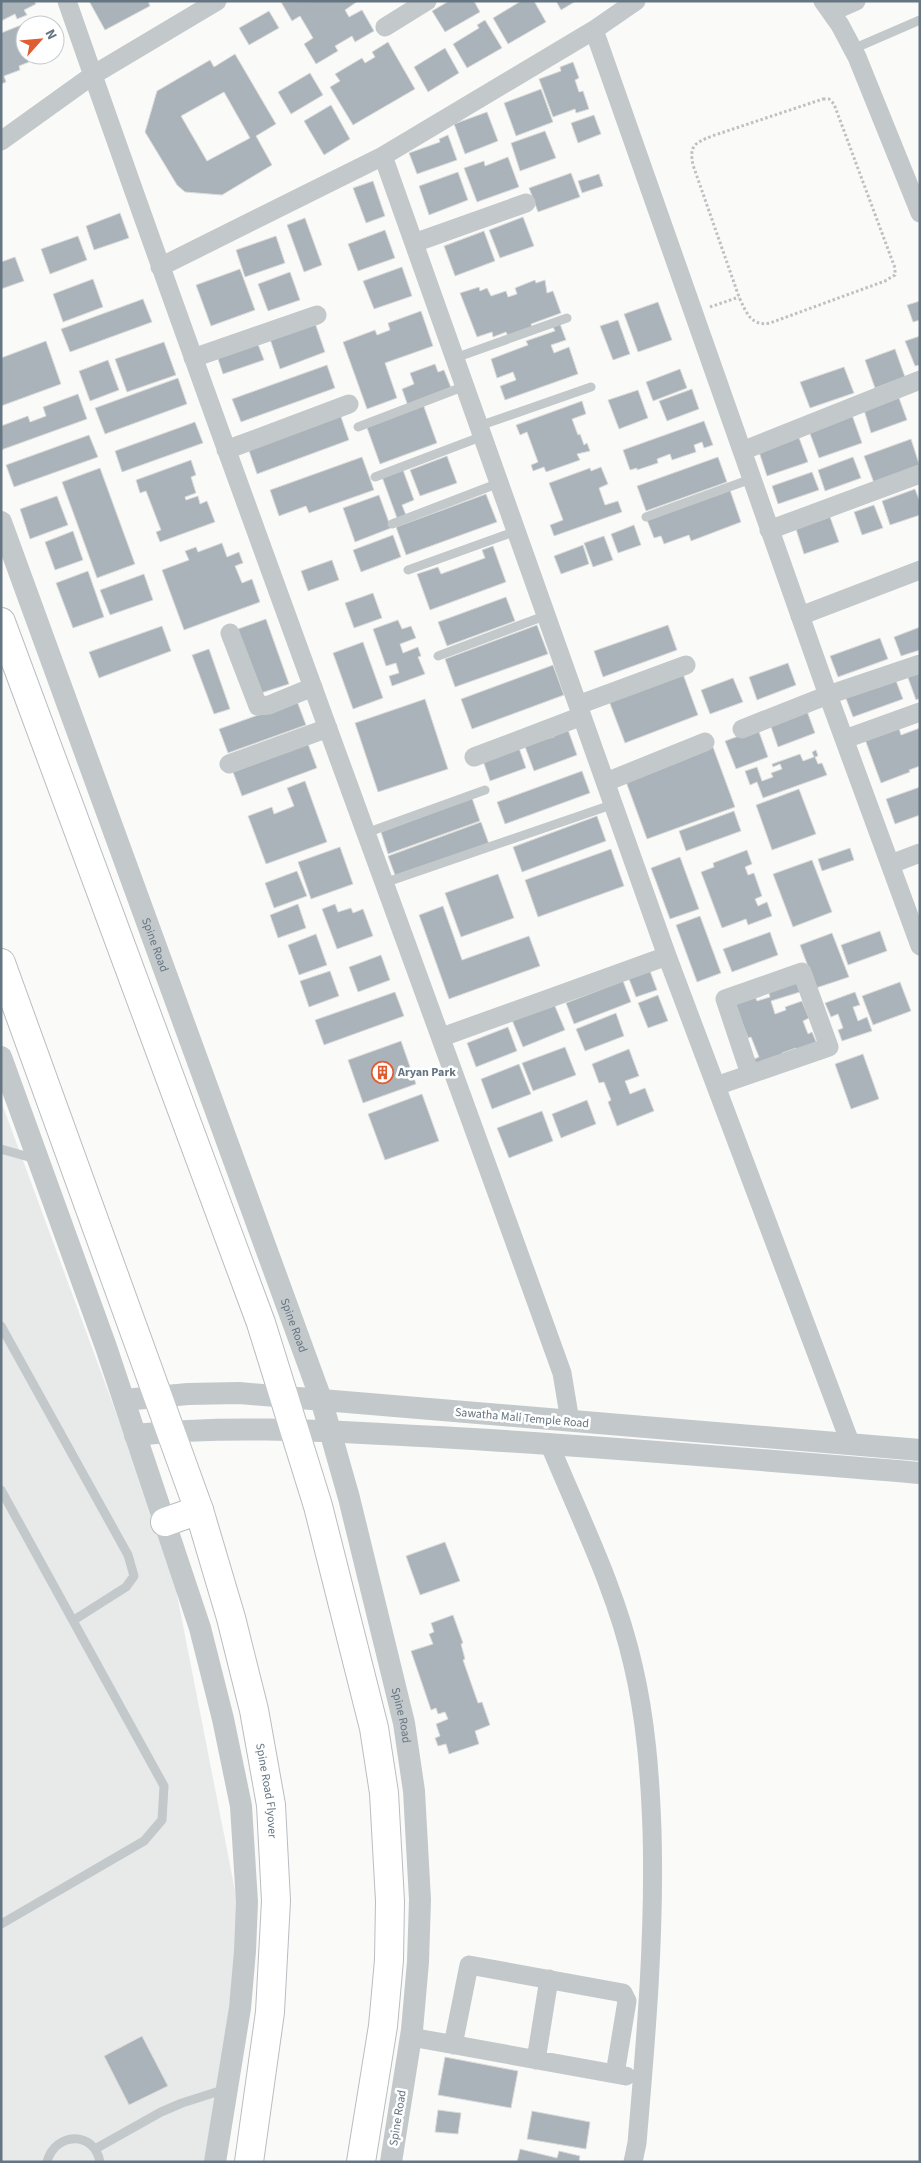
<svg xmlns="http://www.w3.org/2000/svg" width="921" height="2163" font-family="'Source Sans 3',sans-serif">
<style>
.built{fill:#e8e9e9}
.building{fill:#aab3b9;stroke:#dcdcda;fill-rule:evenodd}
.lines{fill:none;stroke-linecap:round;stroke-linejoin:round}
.primary-casing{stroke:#b9bdc1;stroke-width:30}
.path{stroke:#bdc1c3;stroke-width:3;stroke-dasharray:2.5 2.5;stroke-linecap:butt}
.service{stroke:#c3c8cb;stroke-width:9}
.minor{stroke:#c3c8cb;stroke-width:19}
.tertiary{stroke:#c3c8cb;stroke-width:22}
.primary{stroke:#fff;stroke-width:28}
.labels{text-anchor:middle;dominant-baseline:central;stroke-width:5;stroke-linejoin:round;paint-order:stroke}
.street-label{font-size:12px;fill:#657582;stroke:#fff}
.poi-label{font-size:12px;font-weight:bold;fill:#657582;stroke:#fff;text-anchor:start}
</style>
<rect width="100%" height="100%" fill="#fafaf8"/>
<path class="built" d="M1,1101L170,1559L240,1916L211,2162H1Z"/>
<path class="building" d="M1,1H34L36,4L24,10L27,15L17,19L15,14L1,21Z
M89,1H148L150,6L105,30Z
M358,1L345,10L349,17L362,10L374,31L355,42L352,36L335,46L338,51L316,64L304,44L313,38L300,16L292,21L281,2Z
M449,1H474L480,12L445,32L432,11Z
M521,1H534L546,22L508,44L493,18Z
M556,1H576L561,10Z
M269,11L279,28L249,45L239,28Z
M34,20L36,25H25V55H28L27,56L29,62L19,66L20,70L4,76L6,82L1,84V33Z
M485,20L502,48L467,68L453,44L479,28L477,25Z
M388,42L415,89L353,125L330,87L340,81L335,74L362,58L365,63L375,57L372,52Z
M445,48L459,73L428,92L414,67Z
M235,54L276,124L256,136L272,165L222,195L185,192L177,185L145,132L157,91L210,60L214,67ZM224,92L250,138L207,161L181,116Z
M573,62L579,78L575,80L579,92L583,91L589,109L576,113L575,109L553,117L539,79L561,71L560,67Z
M310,73L323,95L291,114L278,92Z
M541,89L553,122L516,136L504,103Z
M331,105L350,139L324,155L304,121Z
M487,112L498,141L465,154L454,124Z
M594,115L601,134L578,143L571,123Z
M545,131L556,158L520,171L511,143Z
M448,135L457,160L417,174L409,153L440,142L439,139Z
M508,157L519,187L477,202L464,168L484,161L485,166Z
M458,172L468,200L429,215L419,186Z
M571,173L580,197L538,212L529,188Z
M599,174L603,186L582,193L578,181Z
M373,181L385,216L366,223L353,188Z
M120,213L129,238L94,250L86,226Z
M523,217L534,246L500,258L489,230Z
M305,218L322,265L304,272L287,225Z
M385,230L395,258L358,271L348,244Z
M484,231L495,261L455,276L444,246Z
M78,236L87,260L50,274L41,249Z
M276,236L285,263L245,277L236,250Z
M15,257L24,281L1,289V262Z
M402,267L412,296L374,309L363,281Z
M240,269L255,310L211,326L196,285Z
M290,272L300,300L268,311L258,284Z
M93,279L103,307L63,322L53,294Z
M535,280L536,283L545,280L547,293L553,291L561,313L531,324L532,327L508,336L506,332L493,337L492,332L477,337L460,293L479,287L480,291L487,288L491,296L506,291L508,297L517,294L515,288Z
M143,299L152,322L70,352L61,329Z
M920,301V320L913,322L907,305Z
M658,302L672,340L638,352L624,314Z
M421,311L433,346L385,363L397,398L367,409L343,342L375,330L377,335L390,330L388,323Z
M618,320L630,354L613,360L600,326Z
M315,323L325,352L280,369L270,339Z
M560,324L566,340L551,345L554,353L569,347L578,374L505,400L500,386L516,380L513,372L497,378L491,359L528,345L526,341L555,331L553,327Z
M920,336V365L915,366L905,341Z
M256,339L264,360L223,374L216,353Z
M46,341L61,384L1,406V358Z
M164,342L176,375L127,392L115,359Z
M895,349L905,377L875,388L865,360Z
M108,360L119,390L90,401L79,371Z
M435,364L438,372L444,370L452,390L408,406L402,389L414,384L410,373Z
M327,365L335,388L241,422L232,399Z
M844,367L854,393L810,408L800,382Z
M680,369L687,388L653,401L646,382Z
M178,378L187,404L105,434L95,408Z
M692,389L699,409L667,421L659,401Z
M638,390L648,418L619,429L608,400Z
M78,394L87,419L1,450V426L28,416L30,422L46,416L43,407Z
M899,398L907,420L871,433L864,410Z
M582,401L586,414L572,419L578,435L580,434L584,445L587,443L590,451L577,454L580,460L546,472L544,467L533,471L531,465L538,462L527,432L520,435L516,425Z
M423,404L437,443L380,464L366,425Z
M340,414L349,440L257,474L248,448Z
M852,415L862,443L819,458L809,431Z
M704,421L713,445L704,448L702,442L694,445L696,452L672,460L670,454L657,459L658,463L637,470V468L630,470L623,450Z
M195,422L203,443L122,472L115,451Z
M89,435L98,457L14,487L6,465Z
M798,435L808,462L767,476L758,449Z
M911,439L920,467L874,483L864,456Z
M447,456L457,483L420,496L410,470Z
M362,457L374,490L309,513L306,506L279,516L270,490Z
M718,457L727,482L646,511L637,486Z
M853,457L861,478L825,491L818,470Z
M191,460L196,475L191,477L196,493L185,497L186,500L198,496L200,504L207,501L215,522L160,542L156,532L161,530L146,491L140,493L136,480Z
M601,467L608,484L599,488L605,505L618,501L622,512L554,536L550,525L563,520L549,483L590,468L591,471Z
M100,468L135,564L97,578L62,482Z
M403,470L414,500L402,505L406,515L397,518L382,477Z
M812,472L819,490L778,504L772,486Z
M915,489L920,502V515L890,525L882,501Z
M730,490L741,522L691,541L689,535L664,544L661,536L654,538L647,520Z
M486,494L497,522L406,555L396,527Z
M379,495L391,528L355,542L343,508Z
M57,496L68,525L30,539L20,509Z
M874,505L883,528L862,535L854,512Z
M830,517L839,542L804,554L796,529Z
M634,525L641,545L618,553L611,534Z
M73,531L83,560L55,570L45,542Z
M393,535L401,557L361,572L353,550Z
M604,536L613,560L593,567L584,543Z
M222,543L227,557L239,552L243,563L235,566L242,583L252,579L260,602L184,630L162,570L189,560L185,551L196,547L198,552Z
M583,545L589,564L561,574L554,556Z
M493,546L506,582L430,610L417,574L438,567L441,574L485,558L482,550Z
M332,560L339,580L308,591L301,571Z
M88,571L104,617L73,628L56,583Z
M144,574L153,600L110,615L100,590Z
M373,593L382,618L354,628L345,603Z
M506,597L515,621L447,646L438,622Z
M266,619L289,684L258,694L235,630Z
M398,620L402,629L411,626L416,638L400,644L403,653L418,647L421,656L418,657L425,674L392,686L389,676L399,673L396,663L386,666L373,629Z
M537,625L548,654L455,687L445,659Z
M668,625L677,650L603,677L594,651Z
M162,626L171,651L99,678L89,652Z
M920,627V650L901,656L894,637Z
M880,638L888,659L838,677L830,656Z
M363,642L383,698L353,709L333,653Z
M209,649L230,709L214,714L192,655Z
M788,663L796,685L757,700L749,677Z
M553,665L564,695L472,729L461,699Z
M920,670V698L916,700L907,675Z
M683,674L698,715L625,743L609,701Z
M733,678L743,702L710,714L701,690Z
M895,678L903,699L853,717L845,696Z
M425,699L448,769L378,792L355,723Z
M297,701L306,725L228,753L219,729Z
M807,711L815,733L778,747L770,724Z
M897,722L901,735L920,728V766L909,770L910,772L881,783L863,734Z
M567,727L577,755L534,771L524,744L554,737L553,732Z
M758,729L768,757L736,769L725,741Z
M308,744L317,768L242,796L233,772Z
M518,745L526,768L490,781L482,758Z
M713,747L735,807L647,839L625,779Z
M816,750L818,756L815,757L818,764L822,763L827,775L763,798L757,782L750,785L745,771L757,767L762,781L773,777L771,773L782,769L780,764L773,767L772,764L800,754L803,761L814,757L812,752Z
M582,771L590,793L505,824L497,802Z
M305,781L327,842L266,864L248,816L272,807L274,814L294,806L287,788Z
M920,787V815L895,824L886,799Z
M799,789L816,834L772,850L756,805Z
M472,798L480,821L388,854L381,832Z
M734,811L741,831L686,851L679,831Z
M597,816L606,841L522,872L513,847Z
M481,822L489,844L396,878L388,856Z
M340,847L353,884L311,899L298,862Z
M850,848L854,860L822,871L818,859Z
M611,849L624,886L538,917L525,880Z
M747,850L752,864L745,867L748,875L754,873L762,896L755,899L758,906L767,902L772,916L748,925L746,919L722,928L701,872L714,867L713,863Z
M680,857L699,909L670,919L651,868Z
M812,860L832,912L793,927L773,874Z
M297,871L307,896L274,908L265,883Z
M498,874L514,918L461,937L445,893Z
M298,904L306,928L278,938L270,915Z
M335,904L338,912L351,908L353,913L363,909L373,936L337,949L322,909Z
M443,906L462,960L529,936L540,966L449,999L419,915Z
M700,916L721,973L697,982L676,925Z
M880,931L887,951L848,965L841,945Z
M770,932L778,955L732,972L723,949Z
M832,933L849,977L816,988L800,945Z
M316,934L327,965L299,975L288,945Z
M381,955L390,980L358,992L349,967Z
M330,971L339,996L309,1007L300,981Z
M650,971L657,990L636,997L629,979Z
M794,977L800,992L771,1001L775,1014L786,1010L785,1007L802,1001L809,1018L803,1021L808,1034L812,1032L818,1046L797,1053L796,1048L782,1053L784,1057L757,1067L754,1059L759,1057L751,1037L748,1038L734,1001L754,994L757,1001L770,997L767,987Z
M623,981L631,1002L574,1024L566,1003Z
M900,982L911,1011L873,1025L862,996Z
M395,992L404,1016L324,1045L315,1020Z
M855,992L860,1005L853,1007L858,1021L867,1017L872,1031L842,1041L838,1030L843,1028L838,1014L831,1017L825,1003Z
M658,995L668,1021L648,1028L638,1003Z
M554,1004L565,1030L523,1047L512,1020Z
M616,1013L624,1036L585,1051L576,1029Z
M508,1027L517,1051L476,1067L467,1043Z
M401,1041L416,1084L363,1103L348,1060Z
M565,1047L576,1075L533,1091L522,1063Z
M629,1049L639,1076L625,1081L630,1094L645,1088L654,1111L617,1126L608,1102L611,1100L604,1082L599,1083L592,1064Z
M863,1054L879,1099L851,1109L835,1064Z
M519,1064L531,1094L492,1109L481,1079Z
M422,1094L439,1141L385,1160L368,1114Z
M587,1100L596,1124L561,1138L552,1114Z
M542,1111L553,1141L509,1158L497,1128Z
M445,1542L460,1581L420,1595L406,1556Z
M453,1615L463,1643L461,1644L465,1659L463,1660L478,1703L482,1702L490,1725L475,1731L479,1744L449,1754L446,1744L438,1746L435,1738L440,1736L436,1724L448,1719L445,1712L438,1714L436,1708L431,1710L411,1651L433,1644L429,1634L434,1632L431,1623Z
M142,2036L168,2086L129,2105L104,2056Z
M445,2057L518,2071L511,2108L438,2095Z
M438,2110L461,2113L458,2134L435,2132Z
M532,2111L590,2122L586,2149L527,2139Z
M520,2149L557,2158L559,2151L580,2156L579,2162H517Z"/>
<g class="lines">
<defs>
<g id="primary">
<path d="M1,622L261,1323L318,1506L374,1728L384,1793L390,1901L389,1960L383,2026L361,2162"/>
<path id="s2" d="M1,963L199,1510L231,1618L254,1710L271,1805L276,1901L270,2012L249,2162"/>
<path d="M165,1522L199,1510"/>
</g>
</defs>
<use href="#primary" class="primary-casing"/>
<path class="path" d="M823,99H829L834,104L895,268V275L885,281L770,323C751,327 746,312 739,297L693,165C689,145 695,143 712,136Z
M710,307L739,297"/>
<path class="service" d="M853,49L920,20
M455,358L567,318
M479,426L591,387
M358,427L465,386
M375,477L483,436
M646,517L751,479
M392,524L499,483
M408,570L516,531
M438,656L547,615
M366,833L485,790
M384,883L614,804
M1,1149L36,1159
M1,1326L128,1555L134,1576L126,1587L74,1620
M1,1490L164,1786L162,1820L144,1841L1,1924
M95,2149L161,2112L182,2103L226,2089
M47,2162C55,2132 94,2130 100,2162"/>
<path class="minor" d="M67,1C227,460 398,916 562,1373L570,1421
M823,1L840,25L857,57L920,213
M831,12L856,1
M385,27L427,1
M594,30L828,695L920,946
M1,141L93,75L217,1
M383,156L667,956L851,1445
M414,243L526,203
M160,267L383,156L594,30L636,1
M193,358L317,315
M226,450L349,404
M742,451L920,380
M769,530L920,474
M800,616L920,570
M230,633L258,706L269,705L313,687
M578,705L686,665
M742,729L828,695L920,664
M845,739L920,712
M474,757L582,716
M229,764L328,728
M606,782L705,742
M891,864L920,853
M442,1037L667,956
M716,1086C753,1073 791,1060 829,1047L802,972L725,999L750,1074
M549,1443C579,1516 616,1589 633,1665C646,1720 650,1775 652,1830C655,1935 646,2038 637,2143L633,2162
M411,2037L626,2076
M453,2045L469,1965L623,1993L627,2001L615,2074
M536,2060L549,1979"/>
<g class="tertiary">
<path id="s1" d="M1,522L321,1399L349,1498L404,1723L414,1791L420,1900L418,1962L412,2030L391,2162"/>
<path d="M1,1057L106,1347L200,1628L223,1719L241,1806L247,1902L245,1951L240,2008L215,2162"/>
<path d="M124,1400L188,1394L239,1393L920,1450"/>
<path d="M135,1435C236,1424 338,1432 439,1437C599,1446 760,1460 920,1473"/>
</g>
<use href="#primary" class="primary"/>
</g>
<defs>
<symbol id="building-ring" viewBox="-11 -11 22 22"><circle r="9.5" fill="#fff" stroke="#e05c31" stroke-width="1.5"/><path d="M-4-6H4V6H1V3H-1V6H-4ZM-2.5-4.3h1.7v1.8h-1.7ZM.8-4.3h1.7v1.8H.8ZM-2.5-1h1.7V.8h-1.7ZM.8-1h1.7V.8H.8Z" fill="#e05c31"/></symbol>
</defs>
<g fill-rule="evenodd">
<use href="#building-ring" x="370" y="1060" width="25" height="25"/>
</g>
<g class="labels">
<g class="street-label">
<text stroke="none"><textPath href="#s1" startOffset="450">Spine Road</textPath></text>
<text stroke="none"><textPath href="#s1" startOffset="855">Spine Road</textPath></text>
<text transform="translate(522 1418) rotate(5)">Sawatha Mali Temple Road</text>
<text stroke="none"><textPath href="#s1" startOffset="1260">Spine Road</textPath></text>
<text stroke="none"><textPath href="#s2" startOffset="871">Spine Road Flyover</textPath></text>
<text transform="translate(398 2118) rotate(-81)">Spine Road</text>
</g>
<g class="poi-label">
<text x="398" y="1072">Aryan Park</text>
</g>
</g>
<rect width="921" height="2163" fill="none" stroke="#657582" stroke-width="5"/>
<g transform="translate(40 40) rotate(63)"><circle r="24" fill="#ffffff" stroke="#c1c8cd"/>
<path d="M0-4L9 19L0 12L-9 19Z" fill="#e05c31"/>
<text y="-8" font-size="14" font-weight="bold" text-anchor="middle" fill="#657582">N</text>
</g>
</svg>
